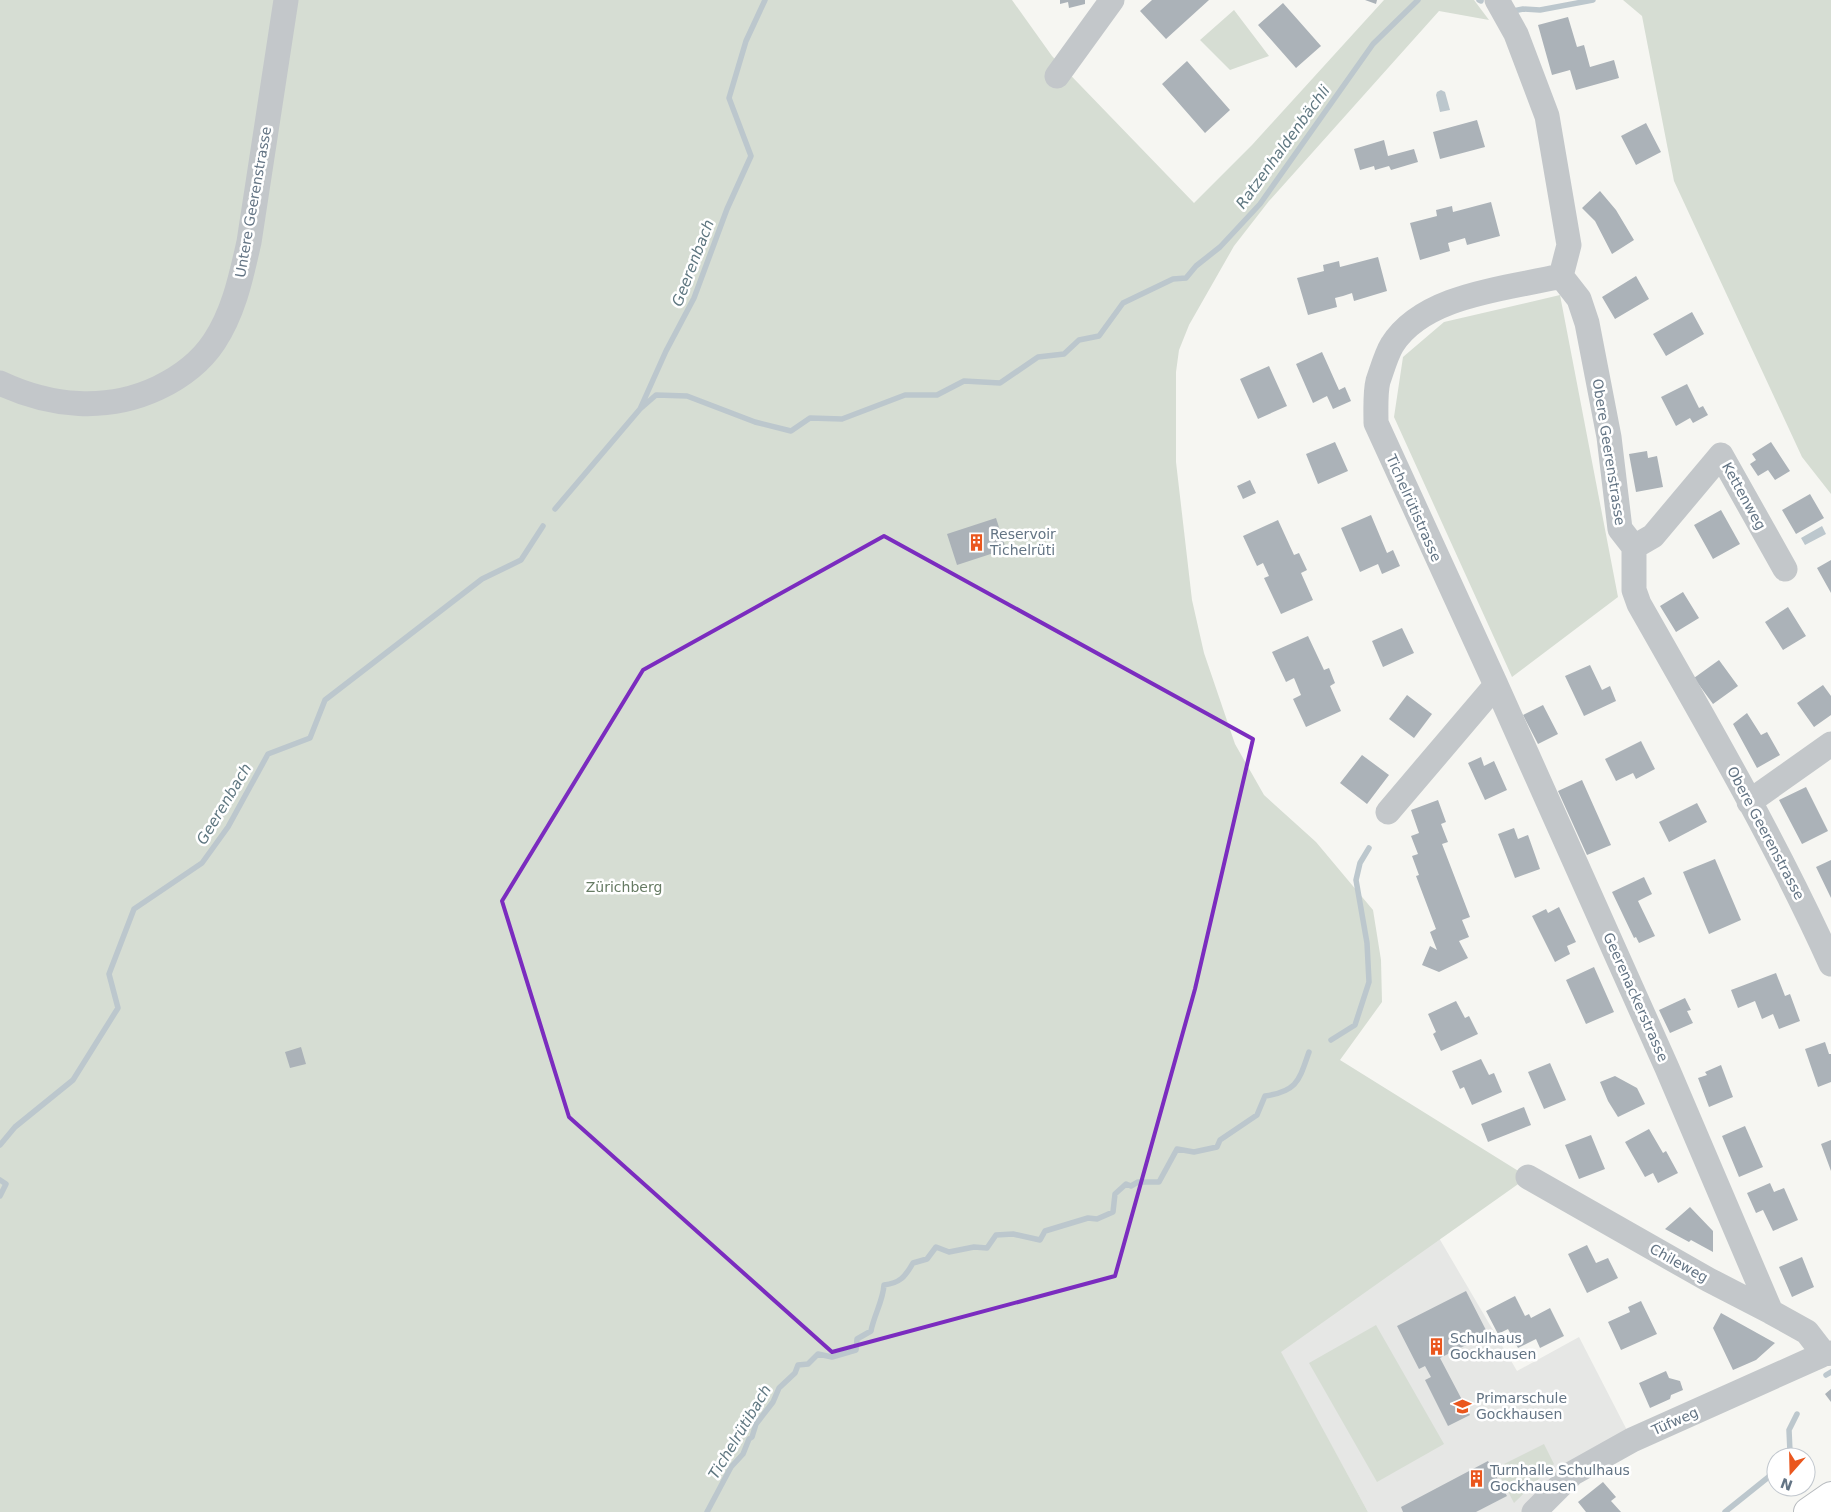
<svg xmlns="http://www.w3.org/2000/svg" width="1831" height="1512" font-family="'DejaVu Sans',sans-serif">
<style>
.built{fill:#e6e7e5}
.green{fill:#d6ddd3}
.water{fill:#bcc7cd}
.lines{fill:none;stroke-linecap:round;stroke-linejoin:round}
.stream{stroke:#bcc7cd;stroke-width:5.5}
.building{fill:#abb2b8}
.major-casing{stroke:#b6babe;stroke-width:30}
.minor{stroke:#c3c7ca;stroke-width:25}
.major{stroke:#fff;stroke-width:28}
.marked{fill:none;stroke:#7b2cbf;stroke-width:4;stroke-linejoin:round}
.labels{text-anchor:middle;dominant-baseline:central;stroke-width:5;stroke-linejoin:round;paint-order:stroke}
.street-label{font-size:14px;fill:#637484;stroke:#fff}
.poi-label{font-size:14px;fill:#637484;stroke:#fff;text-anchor:start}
.park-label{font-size:14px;fill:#667b63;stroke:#fff}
.water-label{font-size:15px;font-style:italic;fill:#5f7781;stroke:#fff}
</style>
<rect width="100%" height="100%" fill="#f6f6f2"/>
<path class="built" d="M1439,1238L1517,1371L1579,1337L1632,1440L1534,1512H1368L1280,1352Z"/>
<path class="green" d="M0,0H1012L1052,56L1194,203L1252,145L1384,0H1474L1489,20L1439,11L1269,201L1234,246L1189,325L1179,350L1176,372V462L1192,600L1204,653L1235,744L1264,795L1316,842L1373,910L1381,960L1382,1002L1340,1060L1528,1177L1281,1352L1368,1512H0Z
M1623,0H1831V494L1802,457L1674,181L1642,16Z
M1234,10L1269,56L1230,70L1200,40Z
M1560,295L1618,597L1512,677L1394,417L1403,357L1444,322Z
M1376,1325L1444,1444L1377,1482L1309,1363Z
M1544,1444L1554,1464L1514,1503L1496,1468Z"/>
<path class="water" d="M1441,90L1445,92L1450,110L1440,112L1436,95L1437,92Z
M1822,526L1826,534L1805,545L1801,538Z"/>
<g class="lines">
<path class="stream" d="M1479,0L1481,1
M1513,11L1523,9L1540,10L1593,0
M640,409L656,395L687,396L755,422L791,431L810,418L842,419L905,395H937L964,381L1000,383L1038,357L1064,354L1079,340L1099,336L1123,303L1173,279L1186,278L1196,266L1220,247L1260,204L1373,44L1418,0
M555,509L640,409L666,351L694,298L727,209L751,156L729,98L746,41L765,0
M1331,1040L1355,1025L1369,982L1367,943L1356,880L1360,863L1369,848
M0,1145L15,1127L73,1080L118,1008L109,974L134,909L202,863L228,827L268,754L310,738L325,700L482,579L521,560L543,526
M0,1180L6,1184L0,1196
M1826,1375L1831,1372
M1787,1457L1790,1452L1789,1430L1797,1414
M707,1512L731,1467L743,1454L749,1439L752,1437L756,1424L773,1402L779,1388L795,1373L798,1365L808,1364L818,1354L832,1357L856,1350L857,1339L871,1331C874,1315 883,1301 884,1285C900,1283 905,1277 913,1263L927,1259L936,1247L949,1252L974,1247L987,1248L996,1235L1013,1234L1040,1240L1045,1231L1088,1218L1097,1219L1113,1212L1115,1194L1126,1184L1131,1186L1138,1182H1159L1177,1149L1194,1152L1217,1147L1220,1140L1257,1115L1265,1096C1298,1091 1299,1080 1309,1052
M1725,1512L1776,1471"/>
</g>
<path class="building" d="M1060,0H1085V4L1069,8L1068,2L1060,4Z
M1152,0H1209L1166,39L1140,11Z
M1365,0H1377L1376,4Z
M1283,3L1321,46L1296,68L1258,25Z
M1568,17L1577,47L1584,45L1590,67L1614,60L1619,78L1576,90L1570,70L1552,75L1538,25Z
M1187,61L1230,110L1205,133L1162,84Z
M1477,120L1485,147L1440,159L1433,132Z
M1646,123L1661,152L1636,165L1621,136Z
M1384,140L1388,156L1414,149L1418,162L1391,170L1389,166L1375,170L1374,166L1360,170L1354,149Z
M1600,191L1616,210L1634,240L1612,254L1595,221L1582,208Z
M1491,202L1500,236L1467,245L1465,238L1448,243L1450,251L1420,260L1410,223L1437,216L1436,210L1452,206L1453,212Z
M1378,257L1387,291L1354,301L1352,293L1343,296L1335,298L1337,307L1308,315L1297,278L1324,271L1323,265L1339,261L1340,267Z
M1636,276L1649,299L1615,319L1602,297Z
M1692,312L1704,334L1666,356L1653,334Z
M1322,352L1339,390L1345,387L1351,401L1333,409L1327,396L1313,403L1296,364Z
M1269,366L1287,406L1258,419L1240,379Z
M1687,384L1699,408L1703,406L1708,415L1693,423L1690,418L1676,426L1661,397Z
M1335,442L1348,471L1318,484L1306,454Z
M1771,442L1790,471L1775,480L1768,470L1758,476L1750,464L1756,460L1752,454Z
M1647,451L1648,458L1657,456L1663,487L1636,492L1629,454Z
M1250,480L1256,493L1243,499L1237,486Z
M1810,494L1824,518L1796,534L1782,510Z
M1721,510L1740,544L1713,559L1694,525Z
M1371,515L1387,553L1393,550L1400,566L1382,574L1378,564L1360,572L1341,528Z
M996,518L1006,549L957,565L947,534Z
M1278,520L1294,555L1299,553L1307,570L1301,573L1313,600L1281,614L1264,578L1269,576L1263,563L1257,566L1243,536Z
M1831,560V593L1817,568Z
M1683,592L1699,618L1676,632L1660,606Z
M1788,607L1806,636L1783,650L1765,622Z
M1402,628L1414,653L1383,667L1372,641Z
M1308,636L1324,670L1329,668L1335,683L1330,686L1341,711L1306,727L1293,699L1301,695L1294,678L1286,682L1272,652Z
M1719,660L1738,686L1713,704L1694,678Z
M1590,665L1602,690L1610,686L1616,701L1584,716L1565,676Z
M1823,685L1831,696V715L1814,727L1797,703Z
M1407,695L1432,714L1414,738L1389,719Z
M1543,705L1558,734L1538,744L1523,715Z
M1747,713L1761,735L1767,732L1780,755L1757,768L1733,724Z
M1641,741L1655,769L1636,779L1633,773L1616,781L1605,759Z
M1362,755L1389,775L1367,804L1340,783Z
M1481,757L1484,766L1494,761L1507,790L1485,800L1468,763Z
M1582,780L1611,845L1587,855L1558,791Z
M1806,787L1828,831L1802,844L1779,800Z
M1438,800L1446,822L1441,824L1448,842L1442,844L1470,917L1462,920L1469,937L1459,941L1468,958L1439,972L1422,965L1430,946L1437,950L1430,932L1436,929L1416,876L1419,875L1412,856L1418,854L1411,836L1419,833L1411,810Z
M1697,803L1707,822L1669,842L1659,822Z
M1514,828L1518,839L1528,835L1540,869L1515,878L1498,834Z
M1715,859L1741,920L1709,934L1683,872Z
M1831,860V898L1816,867Z
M1644,877L1652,894L1638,901L1655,936L1639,943L1636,937L1634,938L1612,892Z
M1559,907L1576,942L1567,946L1570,954L1555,962L1532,916L1546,909L1548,913Z
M1594,967L1614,1012L1586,1024L1566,980Z
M1776,973L1785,996L1790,994L1800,1021L1779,1029L1773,1014L1762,1019L1755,1001L1738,1008L1731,990Z
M1685,998L1691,1010L1687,1011L1693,1023L1670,1033L1659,1010Z
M1456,1001L1465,1018L1469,1016L1478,1034L1441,1051L1433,1034L1436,1032L1428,1014Z
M1825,1042L1829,1054H1831V1082L1818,1087L1805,1049Z
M301,1047L306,1064L290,1068L285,1052Z
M1481,1059L1489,1075L1494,1073L1502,1092L1472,1105L1464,1087L1460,1089L1452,1071Z
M1550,1063L1566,1100L1544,1109L1528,1072Z
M1721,1065L1733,1097L1709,1107L1698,1078L1707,1075L1705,1072Z
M1615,1076L1637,1088L1645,1104L1618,1117L1608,1101L1600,1082Z
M1524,1107L1531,1125L1488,1142L1481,1124Z
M1745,1126L1763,1167L1739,1177L1722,1136Z
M1649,1129L1663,1153L1666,1151L1678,1173L1658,1183L1653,1173L1645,1177L1625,1142Z
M1591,1135L1605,1169L1579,1179L1565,1145Z
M1831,1140V1171L1821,1144Z
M1770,1183L1774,1192L1784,1188L1798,1220L1773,1231L1763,1210L1756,1213L1747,1193Z
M1690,1207L1713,1231V1252L1691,1240L1689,1242L1665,1229Z
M1587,1245L1596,1263L1608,1258L1618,1278L1587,1293L1568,1254Z
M1802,1257L1814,1287L1792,1297L1779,1267Z
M1466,1291L1488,1334L1440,1358L1470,1415L1448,1426L1425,1380L1431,1377L1425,1366L1419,1369L1397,1326Z
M1515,1296L1525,1316L1529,1314L1531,1318L1550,1308L1564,1336L1540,1348L1536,1339L1518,1348L1508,1329L1498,1334L1486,1311Z
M1641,1301L1657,1334L1621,1350L1608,1322L1630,1312L1628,1307Z
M1721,1313L1775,1343L1756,1360L1733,1370L1713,1328Z
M1666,1371L1669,1378L1680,1381L1683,1390L1671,1395L1670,1399L1650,1408L1639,1383Z
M1831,1389V1402L1825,1394Z
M1488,1461L1507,1496L1476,1512H1403L1401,1507Z
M1603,1482L1616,1497L1611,1501L1621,1512H1586L1578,1502Z"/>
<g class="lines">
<defs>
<path id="major" d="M1808,1512L1831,1496"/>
</defs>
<use href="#major" class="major-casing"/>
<path class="minor" d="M1497,0L1516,34L1547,116L1569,245L1561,276L1579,299L1587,323L1609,437L1620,529L1634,547V590L1639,604C1706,722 1775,840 1831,964
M1057,76L1112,0
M0,383C51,407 107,412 158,388C181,377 200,363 214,342C234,312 241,277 249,242L286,0
M1634,547L1653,536L1721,455L1785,569
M1496,685L1667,1068L1771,1312
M1749,802L1831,744
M1388,812L1496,685L1376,423C1376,410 1375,393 1378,381C1382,370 1386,355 1392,345C1424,294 1507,289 1561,276
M1528,1177L1709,1280L1771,1312L1807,1332L1824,1354
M1534,1512L1573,1473L1632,1440L1824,1354L1831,1353"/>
<use href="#major" class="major"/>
</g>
<path class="marked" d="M884,536L1253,739L1195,989L1115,1276L832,1352L569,1117L502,901L643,670Z"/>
<defs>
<symbol id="building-bare" viewBox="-9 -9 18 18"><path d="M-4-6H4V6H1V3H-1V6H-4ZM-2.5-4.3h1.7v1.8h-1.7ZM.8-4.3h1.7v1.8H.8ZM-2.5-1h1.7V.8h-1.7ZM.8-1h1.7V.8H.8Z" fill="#ea571e" stroke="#fff" stroke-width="2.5" paint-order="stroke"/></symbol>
<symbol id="school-bare" viewBox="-9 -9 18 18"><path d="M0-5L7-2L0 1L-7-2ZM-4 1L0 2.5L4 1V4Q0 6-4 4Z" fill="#ea571e" stroke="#fff" stroke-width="2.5" paint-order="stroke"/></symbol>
</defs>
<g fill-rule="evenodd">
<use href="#building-bare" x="964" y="530" width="25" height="25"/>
<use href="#building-bare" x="1424" y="1334" width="25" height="25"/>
<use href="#school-bare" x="1450" y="1394" width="25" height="25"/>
<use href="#building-bare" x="1464" y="1466" width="25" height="25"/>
</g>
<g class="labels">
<g class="street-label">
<text transform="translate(253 202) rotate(-80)">Untere Geerenstrasse</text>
<text transform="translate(1609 452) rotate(81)">Obere Geerenstrasse</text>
<text transform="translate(1744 496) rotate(61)">Kettenweg</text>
<text transform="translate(1414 508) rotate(66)">Tichelrütistrasse</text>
<text transform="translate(1766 833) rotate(62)">Obere Geerenstrasse</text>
<text transform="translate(1636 997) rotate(66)">Geerenackerstrasse</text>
<text transform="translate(1679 1263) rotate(29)">Chileweg</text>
<text transform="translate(1675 1421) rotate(-24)">Tüfweg</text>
</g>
<g class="poi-label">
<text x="990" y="534">Reservoir<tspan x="990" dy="16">Tichelrüti</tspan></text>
<text x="1450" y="1338">Schulhaus<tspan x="1450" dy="16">Gockhausen</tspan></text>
<text x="1476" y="1398">Primarschule<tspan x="1476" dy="16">Gockhausen</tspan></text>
<text x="1490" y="1470">Turnhalle Schulhaus<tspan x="1490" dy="16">Gockhausen</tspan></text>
</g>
<g class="park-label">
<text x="624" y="887">Zürichberg</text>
</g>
<g class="water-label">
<text transform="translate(1283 147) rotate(-54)">Ratzenhaldenbächli</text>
<text transform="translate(693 263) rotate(-69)">Geerenbach</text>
<text transform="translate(224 804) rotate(-59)">Geerenbach</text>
<text transform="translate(740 1432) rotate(-59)">Tichelrütibach</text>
</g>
</g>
<g transform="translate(1791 1472) rotate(200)"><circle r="24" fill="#ffffff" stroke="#c1c7ce"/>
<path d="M0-4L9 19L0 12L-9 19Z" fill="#ea571e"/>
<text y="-8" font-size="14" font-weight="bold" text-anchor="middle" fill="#637484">N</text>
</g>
</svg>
